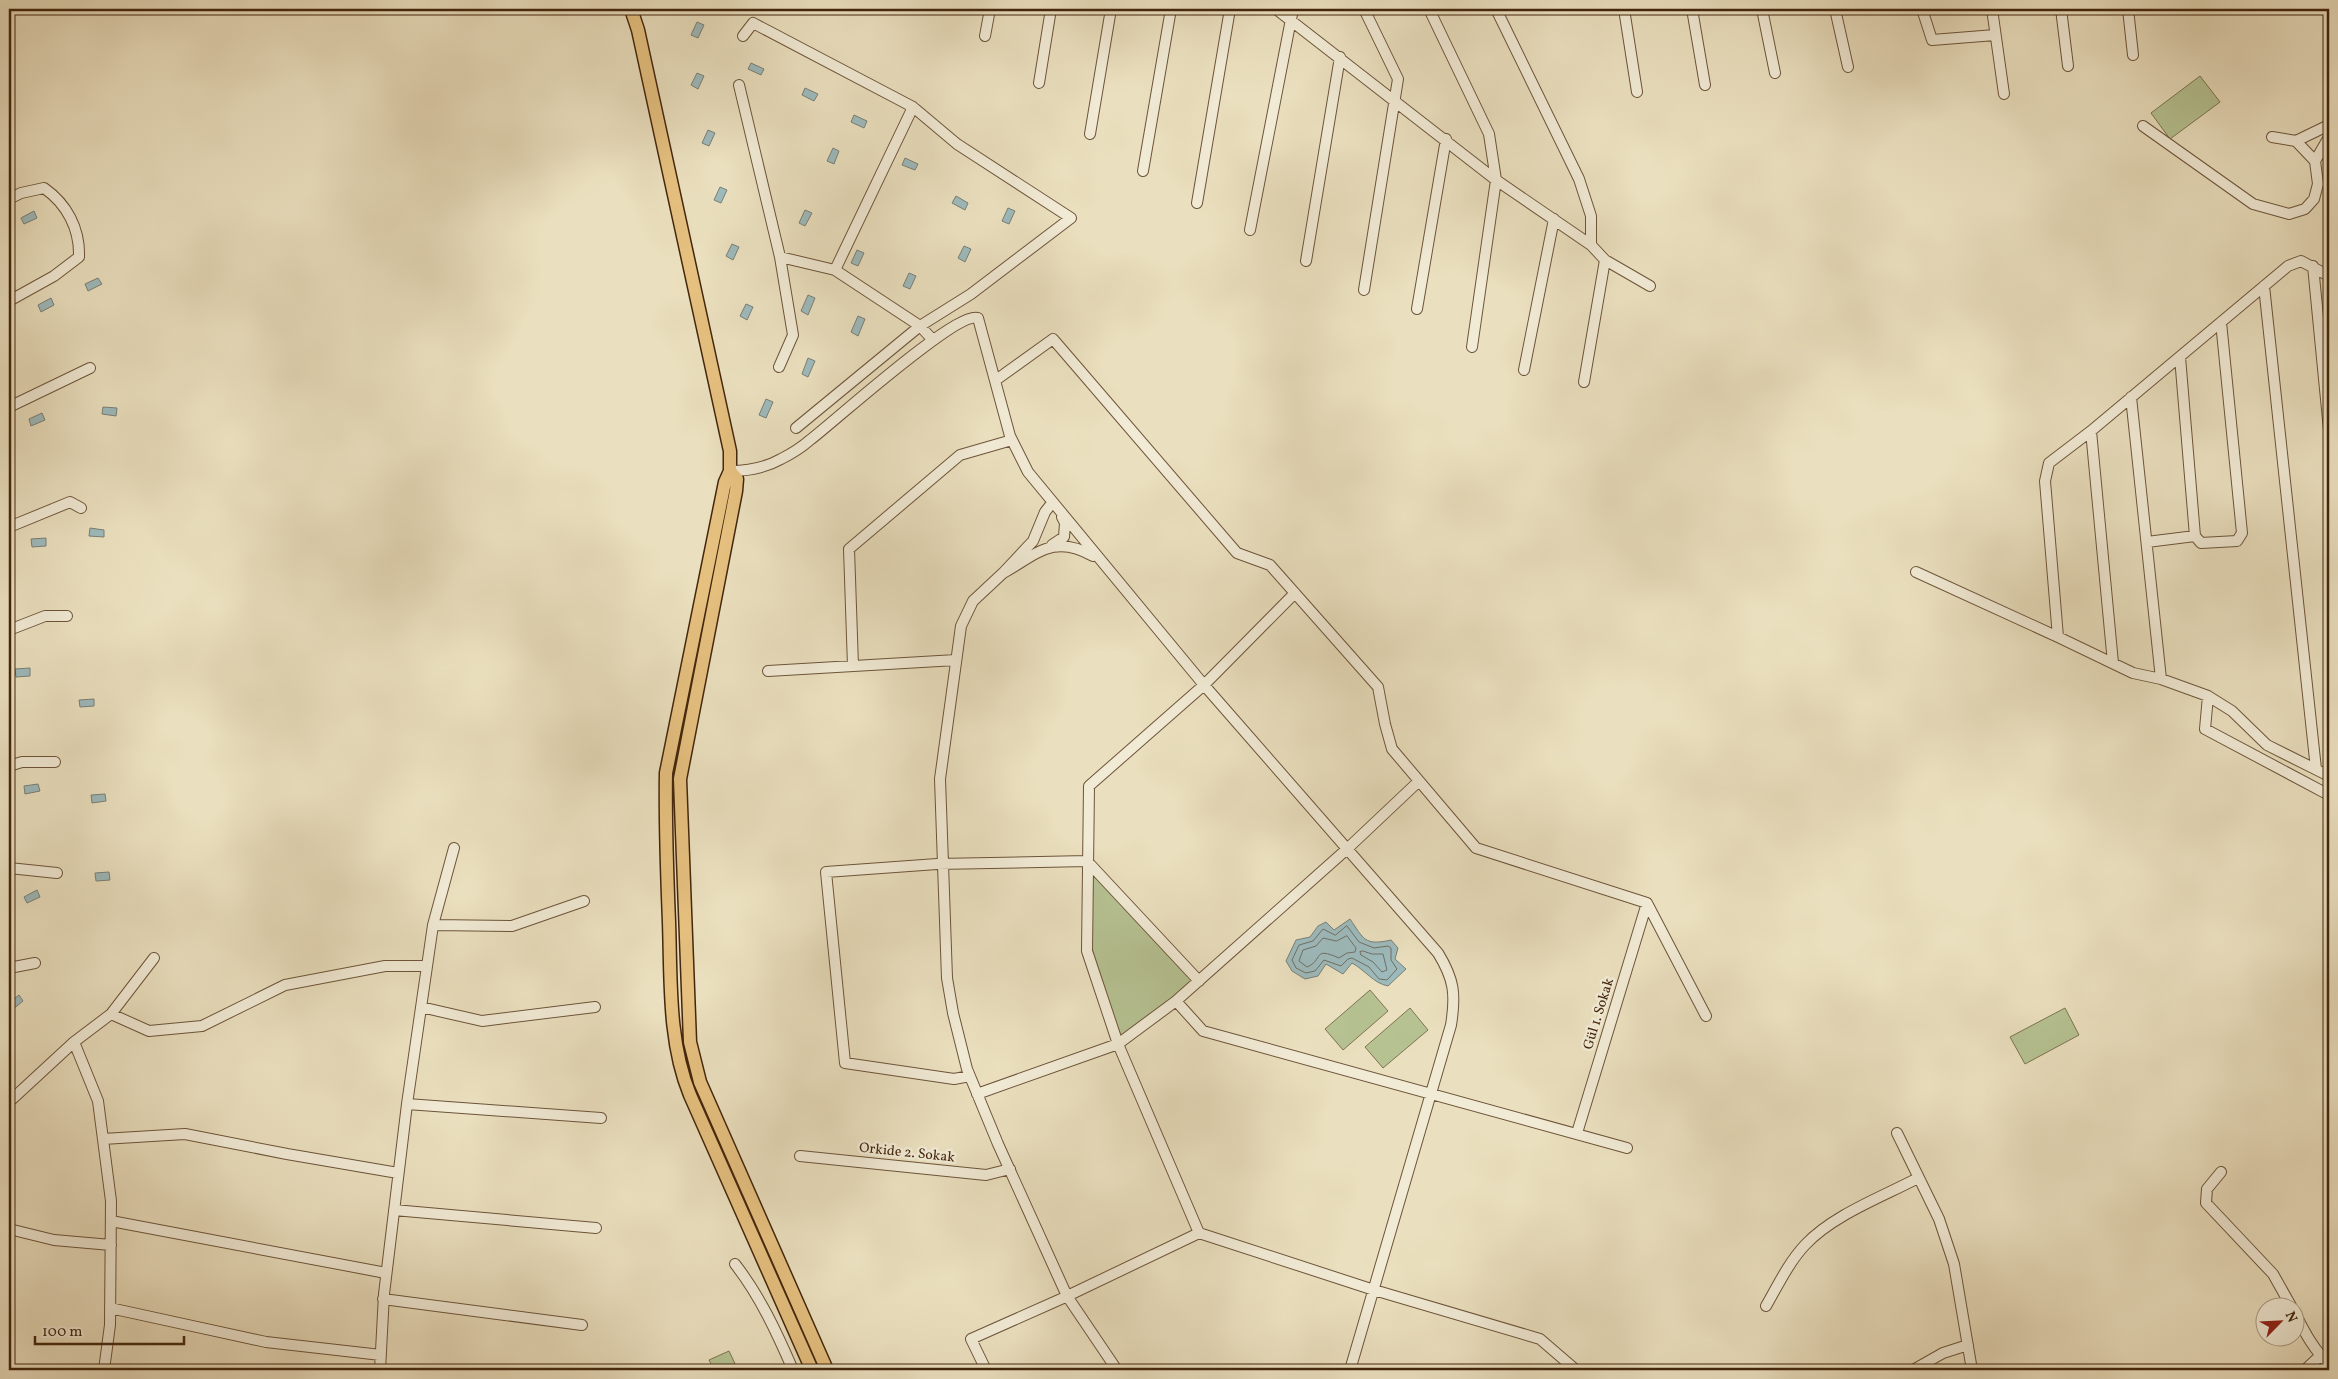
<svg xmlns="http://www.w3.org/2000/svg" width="2338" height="1379" font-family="Vollkorn,serif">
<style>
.green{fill:#b6c292;stroke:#7c7450}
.water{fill:#9dbabc;stroke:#797f76}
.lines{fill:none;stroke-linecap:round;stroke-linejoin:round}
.shore{stroke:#707064;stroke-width:1}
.minor-casing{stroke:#6d5439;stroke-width:12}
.major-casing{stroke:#43260d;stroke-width:15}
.minor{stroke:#f1ead5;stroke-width:10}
.major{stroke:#e5c07f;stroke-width:12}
.labels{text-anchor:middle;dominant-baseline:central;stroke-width:5;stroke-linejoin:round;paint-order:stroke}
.street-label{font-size:14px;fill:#43260d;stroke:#f1ead5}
</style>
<rect width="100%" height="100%" fill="#eadfbe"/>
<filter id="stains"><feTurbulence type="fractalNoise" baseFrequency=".004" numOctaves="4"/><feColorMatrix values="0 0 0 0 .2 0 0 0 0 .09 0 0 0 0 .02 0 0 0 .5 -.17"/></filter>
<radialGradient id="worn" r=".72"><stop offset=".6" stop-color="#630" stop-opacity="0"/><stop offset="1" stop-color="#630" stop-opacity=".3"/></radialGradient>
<path class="green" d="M2200,76L2220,102L2170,139L2151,113Z
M1087,861L1199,981L1118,1044L1087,951Z
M1370,990L1388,1011L1343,1050L1325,1029Z
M1410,1008L1428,1030L1383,1068L1365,1047Z
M2065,1008L2079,1035L2025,1064L2010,1037Z
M729,1351L738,1370H714L709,1360Z"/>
<path class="water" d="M697,22L704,25L698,38L691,35Z
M751,63L764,69L761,75L748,69Z
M697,73L704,76L698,89L691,85Z
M805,88L818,94L814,101L802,95Z
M854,115L867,121L864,128L851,122Z
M708,130L715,133L709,146L702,143Z
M833,148L839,151L834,164L827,161Z
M905,158L918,164L915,170L902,165Z
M720,187L727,190L721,203L714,200Z
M956,196L968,203L965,210L952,203Z
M1008,208L1015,211L1009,224L1002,221Z
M805,210L812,213L805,226L799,223Z
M34,211L37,218L24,224L21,218Z
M732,244L739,247L733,260L726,256Z
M964,246L971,249L965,262L958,258Z
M857,250L864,253L858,266L851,263Z
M909,273L916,276L910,289L903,286Z
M98,278L102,284L88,291L85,284Z
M808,295L815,298L808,315L801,311Z
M51,298L54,305L41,312L38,305Z
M746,304L753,307L747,320L740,316Z
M858,316L865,319L858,336L851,332Z
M808,358L815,361L808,377L802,374Z
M766,399L773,402L766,418L759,415Z
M103,407L117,408L116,416L102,414Z
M42,413L45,420L31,426L29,419Z
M90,528L104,530V537L89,536Z
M46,538V546L32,547L31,539Z
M30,668V676L16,677L15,669Z
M94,699V706L80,707L79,700Z
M38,784L40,791L25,794L24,786Z
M105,794L106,801L92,803L91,795Z
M109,872L110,880L96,881L95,873Z
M37,890L40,897L27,903L24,897Z
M1350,919C1364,939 1364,946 1391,940L1398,948L1395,959L1406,969L1388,986C1373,983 1365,970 1352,963L1343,974L1326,964L1318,976L1305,979L1292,971L1286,961L1296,940L1310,937L1318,926L1326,922L1334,930Z
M19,995L23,1001L12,1010L9,1003Z"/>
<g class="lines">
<path class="shore" d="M1347,926L1359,942L1374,948L1388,946L1391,948V960L1397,969L1387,980L1379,979L1369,967L1352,958L1348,959L1341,966L1324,960L1315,971L1306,973L1296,968L1292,960L1299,945L1313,941L1323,929L1335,935Z
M1347,936L1356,948L1355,952L1347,953L1339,958C1312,946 1324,960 1307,967L1299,961L1303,950L1316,946L1323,938L1336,941Z
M1363,951L1372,954H1383L1387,970L1382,972L1373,962L1361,955L1360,952Z"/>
<defs>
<path id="minor" d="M1276,9L1496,180L1591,245L1605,260L1650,286
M1364,9L1398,79L1364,290
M1429,9L1489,134L1496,180L1472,347
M1496,9L1579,179L1591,216V245
M1624,9L1637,92
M1692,9L1705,85
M1762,9L1775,73
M1835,9L1848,67
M1922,9L1932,40L1995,35
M1992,9L2004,94
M2061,9L2068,66
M2128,9L2133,55
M743,36L753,23L913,107L957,144L1071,218L971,294L920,326L796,428
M985,36L990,9
M1039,83L1051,9
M739,85L780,257L835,270L920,326L932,339
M2143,126L2253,204L2289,214L2305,209L2314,199L2318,184L2315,161L2296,141L2272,137
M1090,134L1111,9
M2296,141L2329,125
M2315,161L2329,137
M1143,171L1171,9
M9,199L21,193L44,188C67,204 80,229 79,257L54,276L9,301
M1197,203L1230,9
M1250,230L1293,9
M1306,261L1340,57
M2313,266L2329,430
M835,270L913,107
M2264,286L2316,769
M1417,309L1446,139
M2180,357L2195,536L2201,543L2237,541L2242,533L2221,322
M779,367L793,335L780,257
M1524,370L1554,219
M996,380L1053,339L1237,553L1270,565L1378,687L1385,724L1392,749L1476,848L1647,903L1706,1016
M1584,382L1605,260
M2131,397L2161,679
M9,407L90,368
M2091,431L2113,663
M730,471C748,471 765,468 781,459C791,454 802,447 810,440C834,422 957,310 978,318L1010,436L1028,472L1204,685L1438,953C1454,979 1456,994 1451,1025L1350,1370
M1052,503L1045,512L1033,541L1003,573C1036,555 1053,533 1093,556
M9,527L70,502L81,508
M2147,542L2195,536
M1052,545L1064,537L1065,523L1062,517
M1916,572L2058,637L2133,673L2161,679L2208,696L2232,711L2267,745L2329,776
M1003,573L973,601L961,626L940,779L947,978L953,1013L967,1069L998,1144L1067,1296L1117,1370
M1295,593L1204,685L1089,786L1087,951L1118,1044L1199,1233L1374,1290L1540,1339L1576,1370
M9,630L45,616H67
M2058,637L2045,481L2049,463L2091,431L2288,266L2301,261L2329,276
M853,666L849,549L960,455L1012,440
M768,671L956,660
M2208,696L2205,729L2329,795
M9,766L22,762H55
M9,868L57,873
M433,925L512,926L584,901
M9,968L35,963
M1176,1001L1203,1031L1627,1148
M421,1007L482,1021L595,1007
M111,1014L149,1031L202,1026L285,985L385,966H427
M74,1042L98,1101L111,1201L110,1325L104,1370
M970,1076L954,1079L845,1063L826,872L937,864L1087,861L1199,981
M977,1094L1118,1044L1176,1001L1347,849L1419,781
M9,1102L74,1042L111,1014L154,958
M407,1104L601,1118
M1577,1133L1647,903
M1897,1133L1939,1219L1954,1264L1972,1370
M103,1139L185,1134L287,1154L398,1173
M800,1156L986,1175L1010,1169
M2221,1172L2207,1189L2206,1203L2273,1274L2291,1306
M394,1210L596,1228
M111,1221L386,1273
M9,1229L54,1240L111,1245
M735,1264C760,1296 777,1333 793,1370
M383,1299L582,1325
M1766,1306C1778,1285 1789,1262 1805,1245C1833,1215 1882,1197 1918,1178
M110,1308L266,1342L381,1355
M2296,1315C2305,1333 2314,1350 2329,1364
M380,1370L384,1294L407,1104L433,925L454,848
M986,1370L971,1339L1061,1299L1199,1233
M1913,1370L1943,1353L1968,1345
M2305,1370L2321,1355"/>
<path id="major" d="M631,9L638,30L730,451V471L725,482L666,773C665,823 667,872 669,922C671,979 668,1042 690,1095L812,1370
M730,471L737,479L736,491L680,779L690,1042L700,1082L827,1370"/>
</defs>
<use href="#minor" class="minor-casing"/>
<use href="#major" class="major-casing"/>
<use href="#minor" class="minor"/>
<use href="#major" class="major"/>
</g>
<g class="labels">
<g class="street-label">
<text transform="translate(1599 1014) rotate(-73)">Gül 1. Sokak</text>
<text transform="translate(907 1153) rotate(6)">Orkide 2. Sokak</text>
</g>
</g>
<rect width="2338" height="1379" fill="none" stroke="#eadfbe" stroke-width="30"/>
<rect x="10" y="10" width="2318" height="1359" fill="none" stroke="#43260d" stroke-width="2.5"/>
<rect x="15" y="15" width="2308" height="1349" fill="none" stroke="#43260d"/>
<g transform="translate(2280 1322) rotate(66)"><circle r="24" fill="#f1ead5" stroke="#ab9c85"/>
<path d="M0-4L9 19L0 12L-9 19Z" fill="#8f2418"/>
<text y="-8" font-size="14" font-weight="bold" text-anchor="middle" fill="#43260d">N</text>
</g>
<path d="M35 1336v8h149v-8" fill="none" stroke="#43260d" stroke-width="2.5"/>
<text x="42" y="1336" font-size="15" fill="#43260d" stroke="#f1ead5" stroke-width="4" paint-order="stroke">100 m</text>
<rect width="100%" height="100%" filter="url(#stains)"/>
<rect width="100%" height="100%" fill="url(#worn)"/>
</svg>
